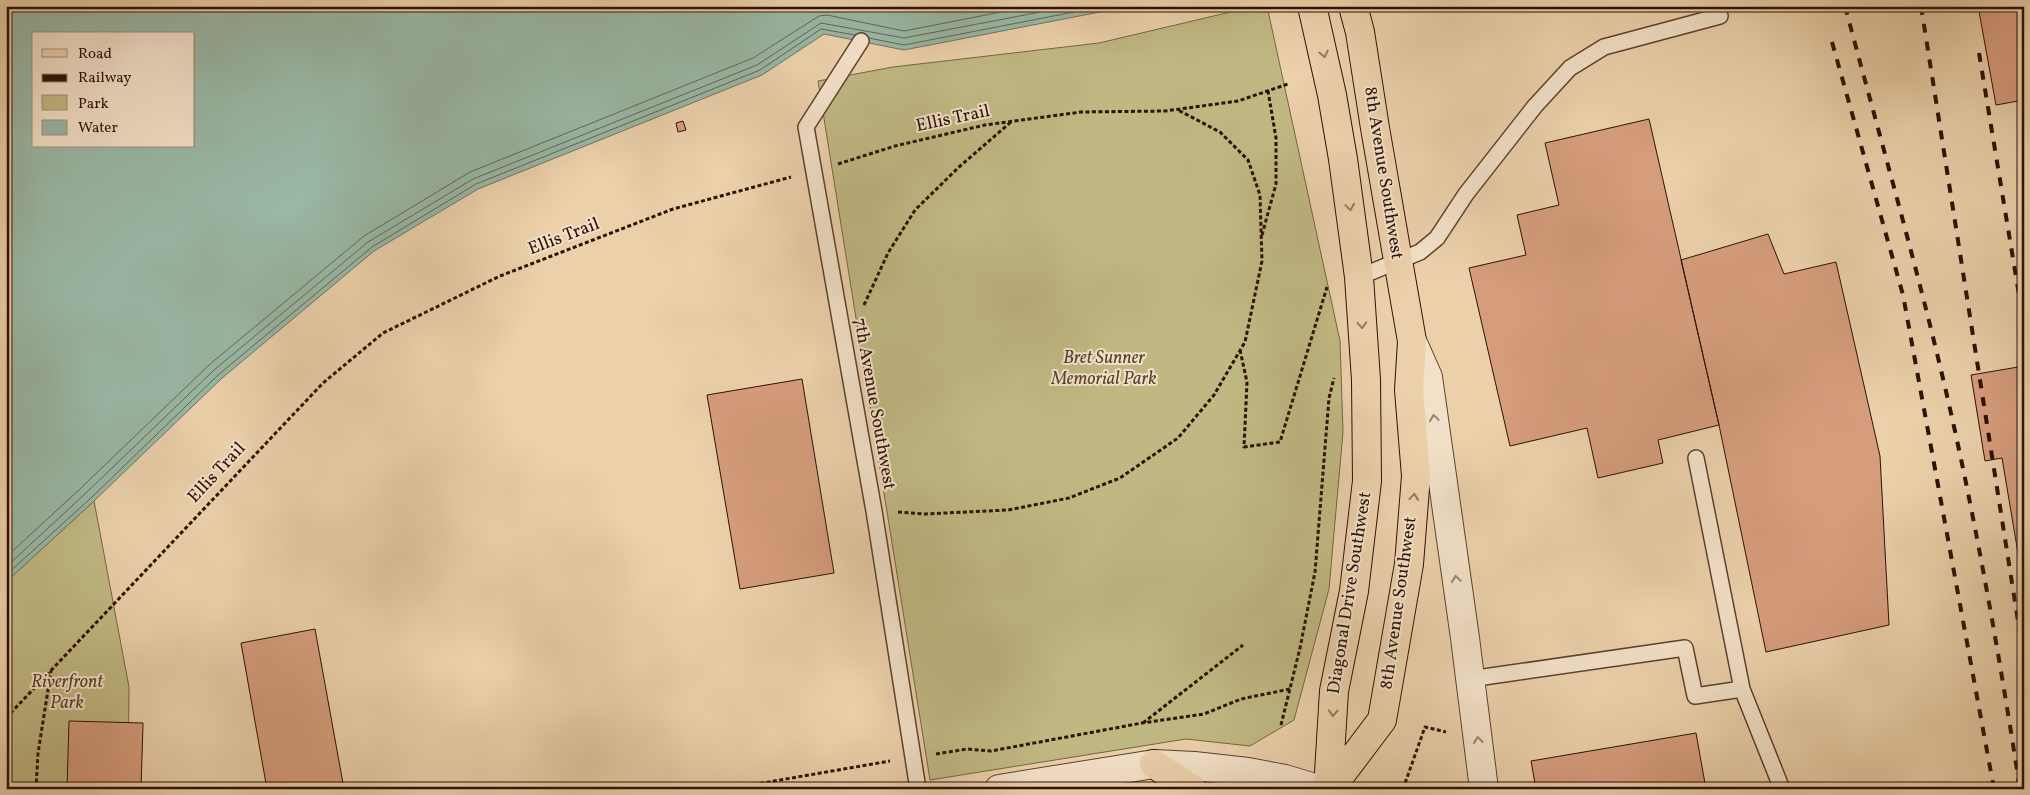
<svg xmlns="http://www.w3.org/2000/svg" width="2030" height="795" font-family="Vollkorn,serif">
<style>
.green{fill:#c0b883;stroke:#766444}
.water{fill:#99b7a5;stroke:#6d7565;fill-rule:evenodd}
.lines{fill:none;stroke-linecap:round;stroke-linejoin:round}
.shore{stroke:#626456;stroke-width:1}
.building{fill:#d69d7d;stroke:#2c1106}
.service-casing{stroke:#5c412f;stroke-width:18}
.minor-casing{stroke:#5c412f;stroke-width:30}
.tertiary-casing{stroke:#5c412f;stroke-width:30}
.primary-casing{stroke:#2c1106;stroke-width:30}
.path{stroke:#2c1106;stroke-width:3;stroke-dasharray:4 2.5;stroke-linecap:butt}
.service{stroke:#f2e0c8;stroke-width:15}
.minor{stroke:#f2e0c8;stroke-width:28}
.tertiary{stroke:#f2e0c8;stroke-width:28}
.primary{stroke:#ebd0aa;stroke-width:28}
.rail{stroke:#2c1106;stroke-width:4;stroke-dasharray:9 9;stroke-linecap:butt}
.oneway{stroke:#957a60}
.oneway2{stroke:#998371}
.labels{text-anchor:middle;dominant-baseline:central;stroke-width:4;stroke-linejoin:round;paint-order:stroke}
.street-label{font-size:18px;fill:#2c1106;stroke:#f2e0c8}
.park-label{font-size:18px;font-style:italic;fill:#58432c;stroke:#f2e0c8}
</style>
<rect width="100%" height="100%" fill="#ebd0aa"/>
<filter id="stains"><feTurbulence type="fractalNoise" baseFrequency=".004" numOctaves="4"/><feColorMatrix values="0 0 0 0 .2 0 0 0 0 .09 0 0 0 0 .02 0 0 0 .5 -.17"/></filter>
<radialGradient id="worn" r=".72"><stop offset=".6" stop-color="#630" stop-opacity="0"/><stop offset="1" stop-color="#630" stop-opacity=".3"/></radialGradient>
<path class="green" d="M1256,6H1267L1340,341L1343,432L1329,589L1294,720L1250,746L1186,739L930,780L818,81L893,67L1099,43Z
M94,501L129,687L128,789H6V582Z"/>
<path class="water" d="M6,6H1131L904,50L824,34L762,75L478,189L374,251L221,379L94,501L6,582ZM34,34H194V146H34Z"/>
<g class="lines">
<path class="shore" d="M869,38L904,45L1105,6
M6,557L81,488L209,365L364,236L470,172L753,58L819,16L827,15L904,31L1032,6
M6,567L86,493L214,370L368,242L473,179L757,65L821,23L904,38L1072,6
M6,575L91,498L218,375L372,247L476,184L760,70L821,29L855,35"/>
</g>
<path class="building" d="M1978,6H2024V100L1996,105Z
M1649,119L1719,425L1658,440L1663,463L1598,478L1587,428L1510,446L1469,268L1526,255L1517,215L1559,205L1545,143Z
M683,121L686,130L678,132L676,123Z
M1768,234L1784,274L1836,262L1880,456L1889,625L1766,652L1719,425L1681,260Z
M2024,366V558L2019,559L2002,458L1985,461L1971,375Z
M802,379L834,573L740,589L707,395Z
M315,629L344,789H267L241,643Z
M69,721L143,723L141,789H67Z
M1696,733L1706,789H1536L1531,761Z"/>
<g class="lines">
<defs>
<path id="service" d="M861,41L806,127L874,511L918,789
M1359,277L1420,252L1437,238L1466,194L1535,106L1570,68L1604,47L1720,16
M1696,458L1742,689L1782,789
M1470,679L1685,648L1695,696L1742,689"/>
<path id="minor" d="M999,789L1154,764L1194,766L1248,772L1285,779L1318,789"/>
<path id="tertiary" d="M1412,341L1428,377L1465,638L1484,789"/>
<path id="primary" d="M1312,6L1332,95L1343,159L1359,277L1366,380L1367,481L1354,591L1334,691L1328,789
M1154,764L1192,789
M1330,789L1382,720L1409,564L1416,476L1409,390L1412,341L1375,128L1360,32L1353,6"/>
</defs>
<use href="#service" class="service-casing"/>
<use href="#minor" class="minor-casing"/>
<use href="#tertiary" class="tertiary-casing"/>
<use href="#primary" class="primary-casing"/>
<path class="path" d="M838,164L895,146L985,125L1081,112L1165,111L1238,101L1288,84
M1262,235L1276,184V138L1268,91
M864,305L888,253L915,210L959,167L1011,122
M1240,350L1247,382L1244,447L1280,442L1327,287
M898,512L925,514L1008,510L1069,498L1120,478L1178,438L1214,395L1245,342L1262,261L1260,195L1248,160L1220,132L1178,110
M6,718L323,383L383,333L500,276L673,209L791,177
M1143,723L1243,645
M1281,725L1300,648L1315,572L1329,398L1334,378
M936,754L967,749L991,751L1142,723L1204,714L1241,699L1290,689
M36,789L38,753L51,671
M728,789L890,761
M1403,789L1425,727L1446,732"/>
<use href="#service" class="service"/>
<use href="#minor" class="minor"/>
<use href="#tertiary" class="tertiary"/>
<use href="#primary" class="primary"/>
<path class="rail" d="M1845,6C1885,157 1929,307 1961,459C1984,568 2003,679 2020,789
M1921,6L2024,659
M1832,42L1903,295L1994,789
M1979,53L2024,325"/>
</g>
<defs><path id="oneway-chevron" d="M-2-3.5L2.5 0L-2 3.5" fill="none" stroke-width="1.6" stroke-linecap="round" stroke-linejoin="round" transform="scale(1.25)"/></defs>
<g class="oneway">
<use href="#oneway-chevron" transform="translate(1324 54) rotate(78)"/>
<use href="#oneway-chevron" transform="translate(1350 207) rotate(82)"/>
<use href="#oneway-chevron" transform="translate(1362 325) rotate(86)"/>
<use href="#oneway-chevron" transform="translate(1414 497) rotate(-85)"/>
<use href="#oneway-chevron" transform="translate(1333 713) rotate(93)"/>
</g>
<g class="oneway2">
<use href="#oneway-chevron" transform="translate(1434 418) rotate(-98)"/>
<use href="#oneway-chevron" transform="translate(1456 579) rotate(-98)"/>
<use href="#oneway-chevron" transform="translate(1478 740) rotate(-97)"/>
</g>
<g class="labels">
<g class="street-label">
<text transform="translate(953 119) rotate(-12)">Ellis Trail</text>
<text transform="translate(1383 173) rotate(81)">8th Avenue Southwest</text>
<text transform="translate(564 237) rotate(-21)">Ellis Trail</text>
<text transform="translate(874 404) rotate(80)">7th Avenue Southwest</text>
<text transform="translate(217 473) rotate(-47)">Ellis Trail</text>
<text transform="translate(1350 593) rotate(-81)">Diagonal Drive Southwest</text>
<text transform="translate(1399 603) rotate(-82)">8th Avenue Southwest</text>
</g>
<g class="park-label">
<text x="1104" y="358">Bret Sunner<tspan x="1104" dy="21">Memorial Park</tspan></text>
<text x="67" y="682">Riverfront<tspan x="67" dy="21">Park</tspan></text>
</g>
</g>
<rect width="2030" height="795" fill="none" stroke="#ebd0aa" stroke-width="25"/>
<rect x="8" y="8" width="2015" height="780" fill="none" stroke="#2c1106" stroke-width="2.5"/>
<rect x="12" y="12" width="2005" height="770" fill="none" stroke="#2c1106"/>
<rect x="32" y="32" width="162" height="115" fill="#f2e0c8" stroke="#a38d7a"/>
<rect x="42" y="49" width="25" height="8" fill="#ebd0aa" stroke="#a38d7a"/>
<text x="78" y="58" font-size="15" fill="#2c1106">Road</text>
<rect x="42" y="74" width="25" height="8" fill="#2c1106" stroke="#a38d7a"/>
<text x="78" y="82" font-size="15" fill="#2c1106">Railway</text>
<rect x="42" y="95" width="25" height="15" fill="#c0b883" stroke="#a38d7a"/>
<text x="78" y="108" font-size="15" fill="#2c1106">Park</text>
<rect x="42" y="120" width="25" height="15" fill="#99b7a5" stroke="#a38d7a"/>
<text x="78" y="132" font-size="15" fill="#2c1106">Water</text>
<rect width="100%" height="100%" filter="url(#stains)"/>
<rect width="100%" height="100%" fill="url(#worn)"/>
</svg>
